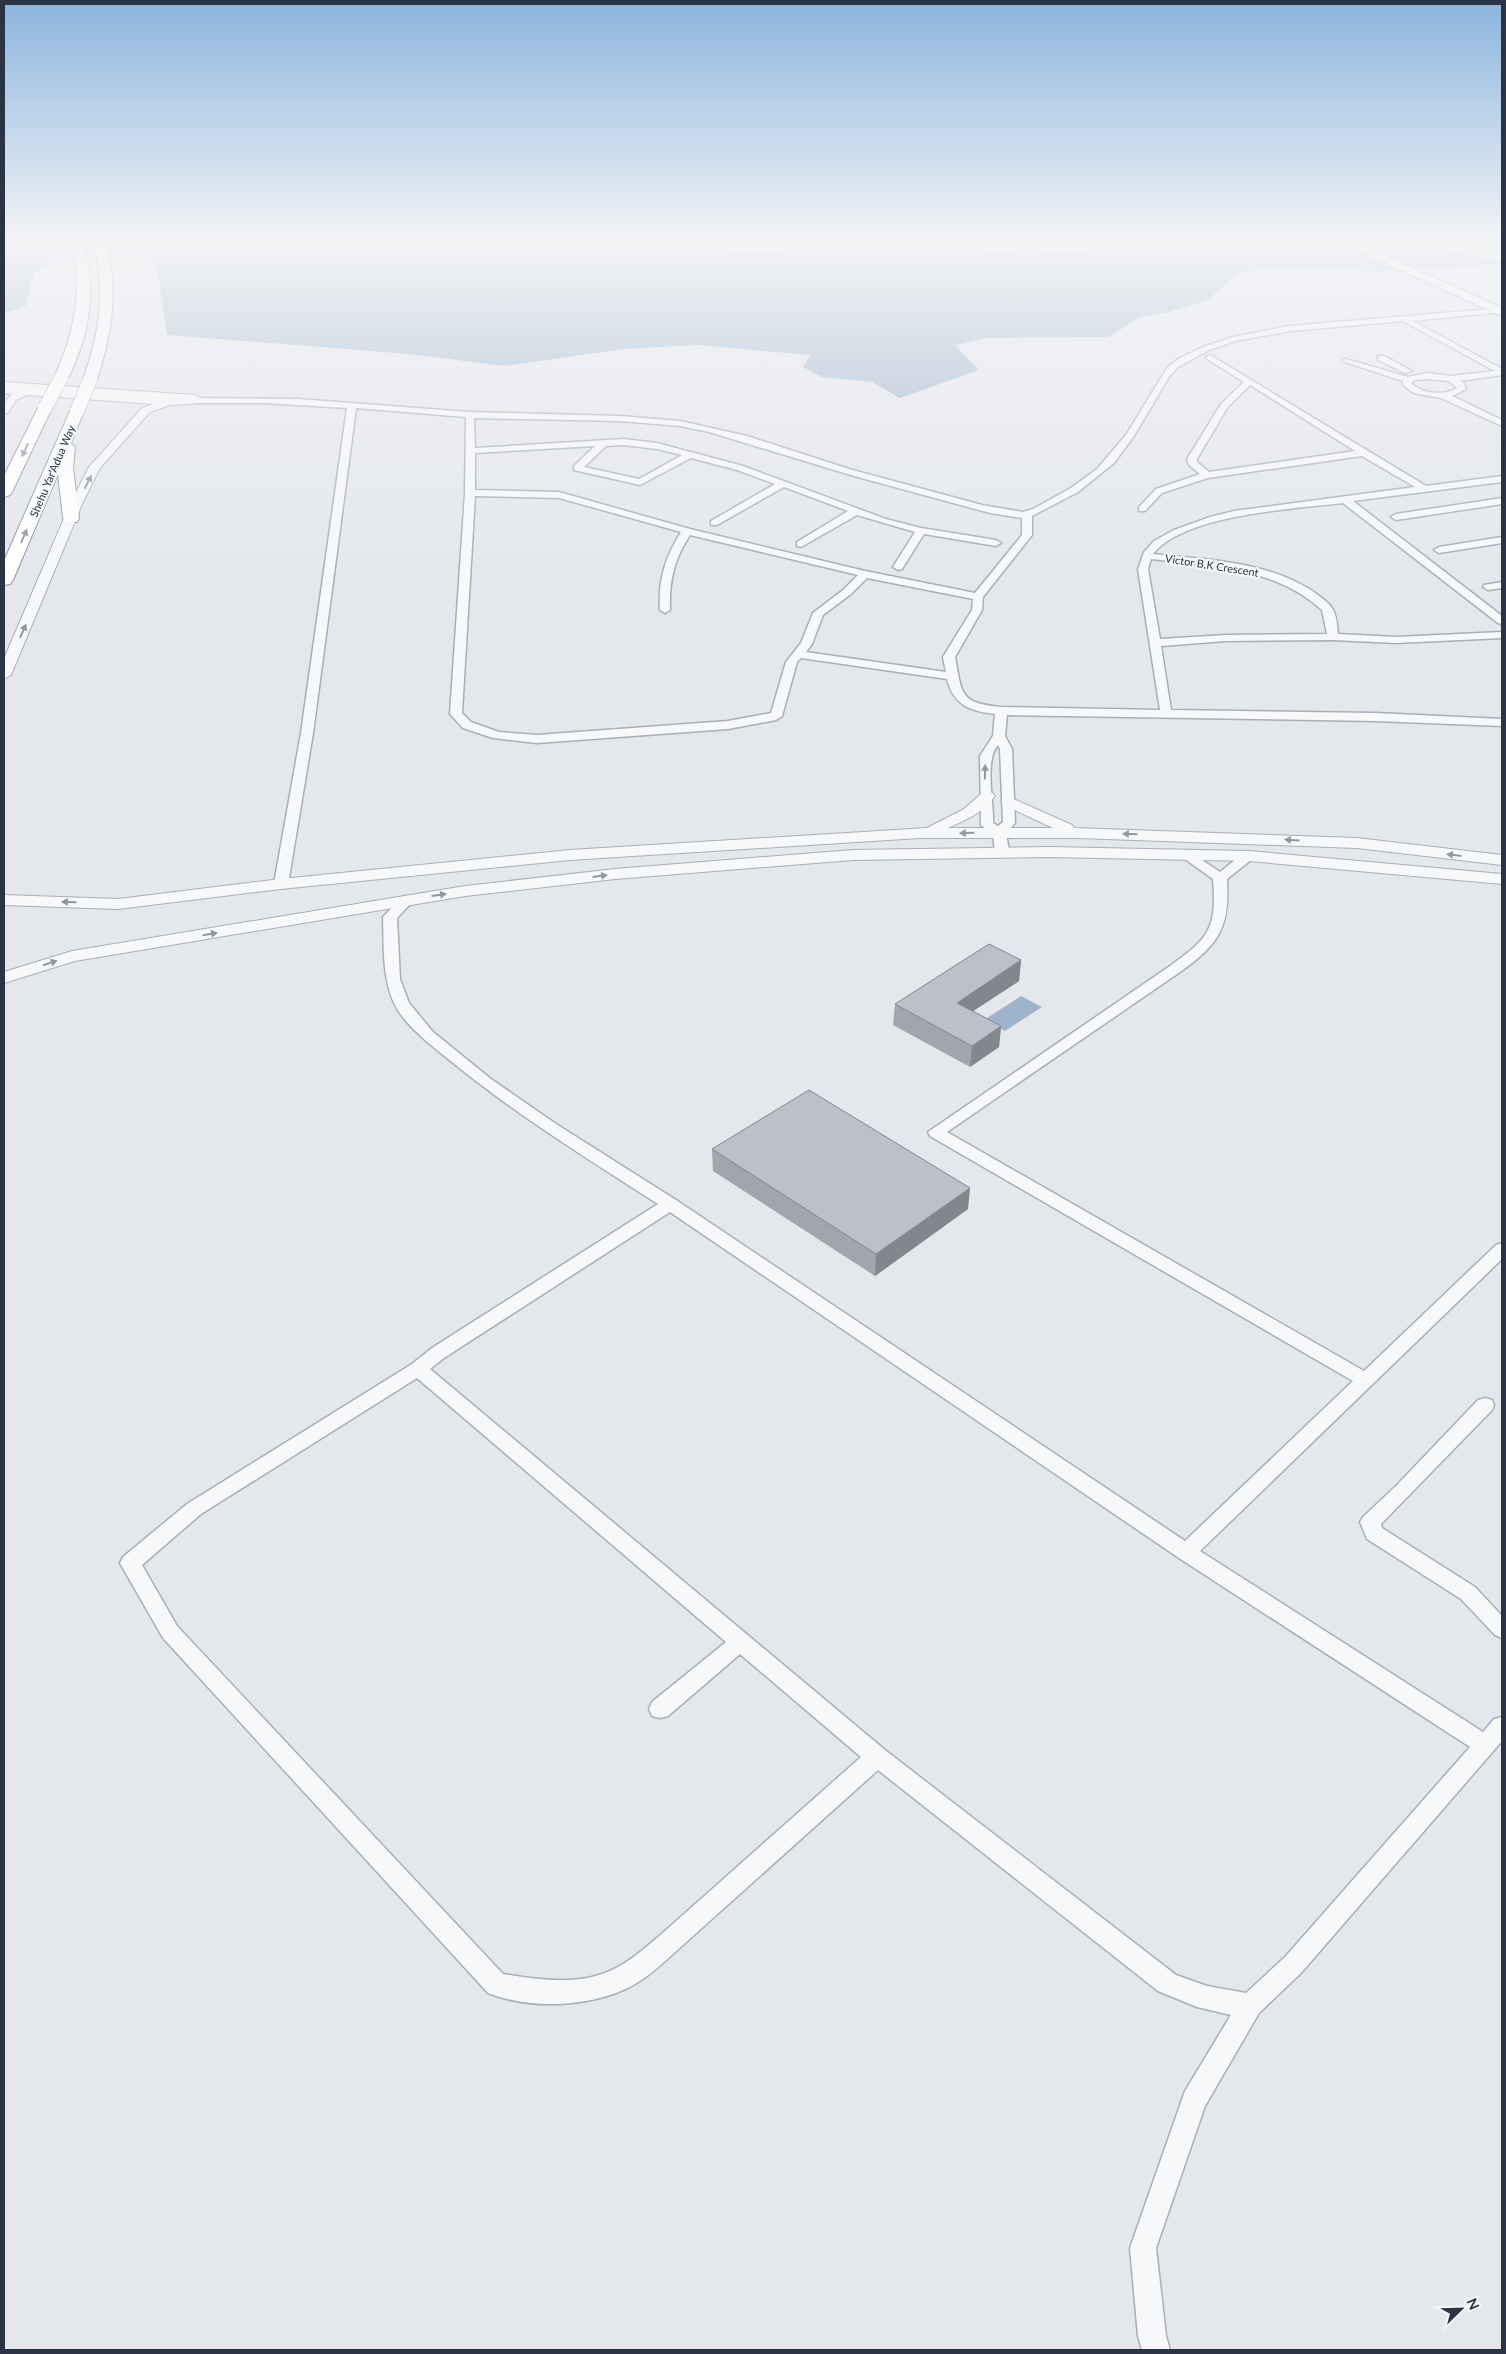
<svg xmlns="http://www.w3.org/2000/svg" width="1506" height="2354" font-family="Lato,sans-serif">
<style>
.water{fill:#9fb4cc}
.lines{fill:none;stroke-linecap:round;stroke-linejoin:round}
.minor-casing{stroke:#a9aeb7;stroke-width:3}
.tertiary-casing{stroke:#a9aeb7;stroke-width:2}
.primary-casing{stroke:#a3abb8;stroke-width:3}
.motorway-casing{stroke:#8b94a3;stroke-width:2}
.minor{fill:#f7f8fa;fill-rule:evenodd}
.tertiary{fill:#f7f8fa;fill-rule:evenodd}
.primary{fill:#fff;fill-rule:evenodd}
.motorway{fill:#fff;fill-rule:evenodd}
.motorway-bridge-casing{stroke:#8b94a3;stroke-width:15;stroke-linecap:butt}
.motorway-bridge{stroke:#fff;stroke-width:14}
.wall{fill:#a1a5ae}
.shaded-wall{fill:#83868d}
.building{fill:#bbc0ca;stroke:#83868d}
.oneway{fill:#959aa2}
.oneway2{fill:#9196a0}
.labels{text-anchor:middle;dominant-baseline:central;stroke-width:4.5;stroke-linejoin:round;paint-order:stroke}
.far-street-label{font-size:11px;fill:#2b3445;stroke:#f4f6f9}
</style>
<rect width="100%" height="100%" fill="#e4e7ec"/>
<path class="water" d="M4,242H435L436,245L471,244L522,248L691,243L710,254L912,245L1027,254L1095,250L1111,243H1158L1224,249L1408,242L1502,261V264L1384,271L1302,269L1241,271L1206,301L1169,312L1138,318L1109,337L985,338L955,345L979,370L900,398L872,382L822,377L803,367L810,355L698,345L624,349L505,366L409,354L167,335L156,262L146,254L83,259L55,258L34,273L25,307L4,313Z
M1021,996L1042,1007L1005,1031L984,1020Z"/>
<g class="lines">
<defs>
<path id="minor" d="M1502,308V312L1413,321L1502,369V375L1460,381L1464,383L1466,389L1452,396L1502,420V426L1441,398L1414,393L1403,385V381L1342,361L1346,359L1408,377L1427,373L1451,376L1495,371L1403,321L1290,331L1236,341L1209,350L1178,367L1169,377L1134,436L1114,463L1078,492L1032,516V535L983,597L982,610L955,657C962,695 960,703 1001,707L1160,710L1138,569L1144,552L1154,541L1174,530L1210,517L1234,511L1415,487L1362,456L1208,478L1162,493L1145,511H1139V507L1156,489L1200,474L1189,465L1187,459L1221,404L1244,382L1207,359L1206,357L1210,355L1426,486L1502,476V482L1353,501L1502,616V624L1498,623L1343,503C1294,509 1184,514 1153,554C1209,560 1271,561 1318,595C1323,599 1329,603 1332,608C1337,616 1337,625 1338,634L1396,637L1502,632V638L1396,643L1333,640L1226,641L1161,646L1171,710L1376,713L1502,719V726L1376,721L1007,715L1005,736L1012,749L1015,823L1006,833L1009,852L1002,856L995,852L993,834L981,825L980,756L993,736L995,714C970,711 953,705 947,679L801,658L797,662L782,716L776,720L728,729L537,743L493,738L463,728L450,714L465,493L466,417L356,408L313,733L288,884L281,888L274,884L301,733L347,408L264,403H196L192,400L193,398L298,399L469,412L620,416L680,421L747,436L849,469L982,505L1023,512L1033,509L1071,488L1097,469L1126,435L1167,368L1178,359L1203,347L1233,337L1290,326ZM1427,379L1449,381L1457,388C1444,396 1422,394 1411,383L1415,380ZM1250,385L1355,451L1209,472L1197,462V459L1227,408ZM474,418L620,421L680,426L709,432L854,476L990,513L1022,518V535L975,593L865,571L690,529L559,492L475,490V453L595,446L574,466V470L640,485L691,458L737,470L775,484L711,521V525H717L784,487L848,511L797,542V546L801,547L857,515L915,532L893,567L898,570L902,569L924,534L996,546L1001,543L996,540L921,528L886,519L743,466L657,443L624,439L475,448ZM624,445L657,449L682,455L639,479L584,467L606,446ZM475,496L559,498L681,532C665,558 658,580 660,610L665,613L670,610C669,581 674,559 690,535L858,575L843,590L813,613L801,643L786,662L771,713L728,721L537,735L499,732L471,722L462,713ZM1151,559C1211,566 1275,567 1322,610L1327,634L1226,635L1160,639L1148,569ZM867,578L973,599L972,610L943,657L946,672L806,652L812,644L823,615L851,594ZM998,745L1000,749L1003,822L998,826L993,823C994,802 984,761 998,745Z
M1378,356H1384L1412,371L1405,373L1378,360Z
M1502,498V504L1396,520L1391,517L1396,514Z
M1502,537V543L1439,553L1434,550L1439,547Z
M1502,582V588L1488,590L1483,587L1484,585Z
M1187,850L1220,872L1244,853H1254L1256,856L1227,879C1230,928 1219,944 1180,972L947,1132L1364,1371L1496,1245L1502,1243V1259L1200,1551L1483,1732L1494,1719L1502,1717V1741L1301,1973L1259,2013L1205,2106L1156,2248L1166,2336L1170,2350H1142L1138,2336L1130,2248L1185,2091L1231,2015L1197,2007L1158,1991L878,1770L673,1954C663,1963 652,1973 640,1981C600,2007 533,2011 488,1993L163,1638L120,1563L123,1557L187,1504L412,1364L432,1348L658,1204C588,1159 517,1115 452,1062C433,1047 404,1025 394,1003C382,976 384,946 383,917L402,897L407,896L414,900L397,918L400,979L409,1003L433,1032L491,1079L556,1124L676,1200L1185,1541L1353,1381L930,1136L928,1132L1170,966C1209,938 1217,929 1213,879L1182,857L1180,854ZM670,1212L1179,1558L1470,1747L1285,1957L1246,1993L1207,1986L1176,1975L885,1750L430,1369L444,1358ZM417,1378L726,1642L652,1702L649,1709L652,1716L660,1718L668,1716L740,1654L861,1757L657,1938C646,1947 635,1957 623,1964C587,1987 543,1981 503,1974L177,1626L142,1565L201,1514Z
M1485,1398L1492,1400L1494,1405L1492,1410L1381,1524L1382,1528L1475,1587L1502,1616V1638L1495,1635L1461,1599L1367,1539L1360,1522L1363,1517L1396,1486L1478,1400Z"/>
<path id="tertiary" d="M4,382L196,395L201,398L193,404L170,405L150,412L100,468L83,502L11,675L4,679V659L71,502L89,467L142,408L154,404L27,395L16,400L8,413L4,414V403L12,394L4,393Z
M987,791L992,793L995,796C983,813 966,820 948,828H1053L1004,805L1001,802L1009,797L1072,825L1074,828L1357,838L1502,855V865L1357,848L1079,838H920L570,860L281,889L118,909L4,905V895L118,899L281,879L570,850L927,828L964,809L982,793Z
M1048,847L1249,851L1502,874V884L1249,861L1048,857L853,860L615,879L465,896L75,961L4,983V972L72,951L465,886L615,869L853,850Z"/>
<path id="primary" d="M1339,242H1354L1502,308V316Z"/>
<path id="motorway" d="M71,242H83C95,285 92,324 74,365C71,372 69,380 61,382L54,378C74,333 84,291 71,242Z
M93,242H105C119,290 112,333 97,380L90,384L83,380C99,333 107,291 93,242Z
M45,404L52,408L12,492L10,495L4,497V476L38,408Z
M77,407L84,411L71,443L75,447L73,467L79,518L77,522H65L63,518L58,474L13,580L10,584L4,585V561L70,411Z"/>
</defs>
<use href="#minor" class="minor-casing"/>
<use href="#tertiary" class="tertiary-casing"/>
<use href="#primary" class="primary-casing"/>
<use href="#motorway" class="motorway-casing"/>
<use href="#minor" class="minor"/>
<use href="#tertiary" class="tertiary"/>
<use href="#primary" class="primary"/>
<use href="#motorway" class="motorway"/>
<defs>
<path id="motorway-bridge" d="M45,408L61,378
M77,411L90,380"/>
</defs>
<use href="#motorway-bridge" class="motorway-bridge-casing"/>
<use href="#motorway-bridge" class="motorway-bridge"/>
</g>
<path class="wall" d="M1021,960L1019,981L973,1011L1001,1026L999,1047L970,1067L893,1025L895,1004Z
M712,1149L968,1209L875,1276L713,1171Z"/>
<path class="shaded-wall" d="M1021,960L1019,981L955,1023L957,1003Z
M1001,1026L999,1047L970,1067L972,1046Z
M970,1188L968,1209L875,1276L876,1254Z"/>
<path class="building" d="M989,944L1021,960L957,1003L1001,1026L972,1046L895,1004Z
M809,1090L970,1188L876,1254L712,1149Z"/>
<defs><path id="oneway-solid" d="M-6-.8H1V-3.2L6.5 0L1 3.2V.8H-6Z" transform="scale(1.25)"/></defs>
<g class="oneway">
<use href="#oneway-solid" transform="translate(25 450) rotate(116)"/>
<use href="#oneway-solid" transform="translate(24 536) rotate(-66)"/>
</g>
<g class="oneway2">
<use href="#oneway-solid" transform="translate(88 482) rotate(-63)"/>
<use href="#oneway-solid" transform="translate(23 631) rotate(-66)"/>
<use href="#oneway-solid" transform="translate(985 772) rotate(-89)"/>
<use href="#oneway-solid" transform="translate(967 833) rotate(179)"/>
<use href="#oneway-solid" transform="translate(1130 834) rotate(-178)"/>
<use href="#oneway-solid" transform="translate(1292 840) rotate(-177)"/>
<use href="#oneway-solid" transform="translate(1454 855) rotate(-173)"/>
<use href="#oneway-solid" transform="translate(600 876) rotate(-7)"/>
<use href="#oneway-solid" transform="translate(439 895) rotate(-8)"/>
<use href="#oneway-solid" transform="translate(69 902) rotate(-178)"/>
<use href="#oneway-solid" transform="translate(210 934) rotate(-9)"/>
<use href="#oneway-solid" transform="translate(50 963) rotate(-18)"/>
</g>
<linearGradient id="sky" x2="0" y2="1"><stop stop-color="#8bb4dd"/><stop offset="0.42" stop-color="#f3f4f6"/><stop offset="1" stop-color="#f3f4f6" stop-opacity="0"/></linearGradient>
<rect width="1506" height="572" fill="url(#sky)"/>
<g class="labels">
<g class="far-street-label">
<text transform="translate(52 471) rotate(-67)">Shehu Yar'Adua Way</text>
<text transform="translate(1212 565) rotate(9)">Victor B.K Crescent</text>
</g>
</g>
<rect width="1506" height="2354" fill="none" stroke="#2b3445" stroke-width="10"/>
<g transform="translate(1461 2309) rotate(67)" stroke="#f4f6f9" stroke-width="4" paint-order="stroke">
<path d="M0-4L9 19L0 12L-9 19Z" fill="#2b3445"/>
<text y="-8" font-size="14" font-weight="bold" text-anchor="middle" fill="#2b3445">N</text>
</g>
</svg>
